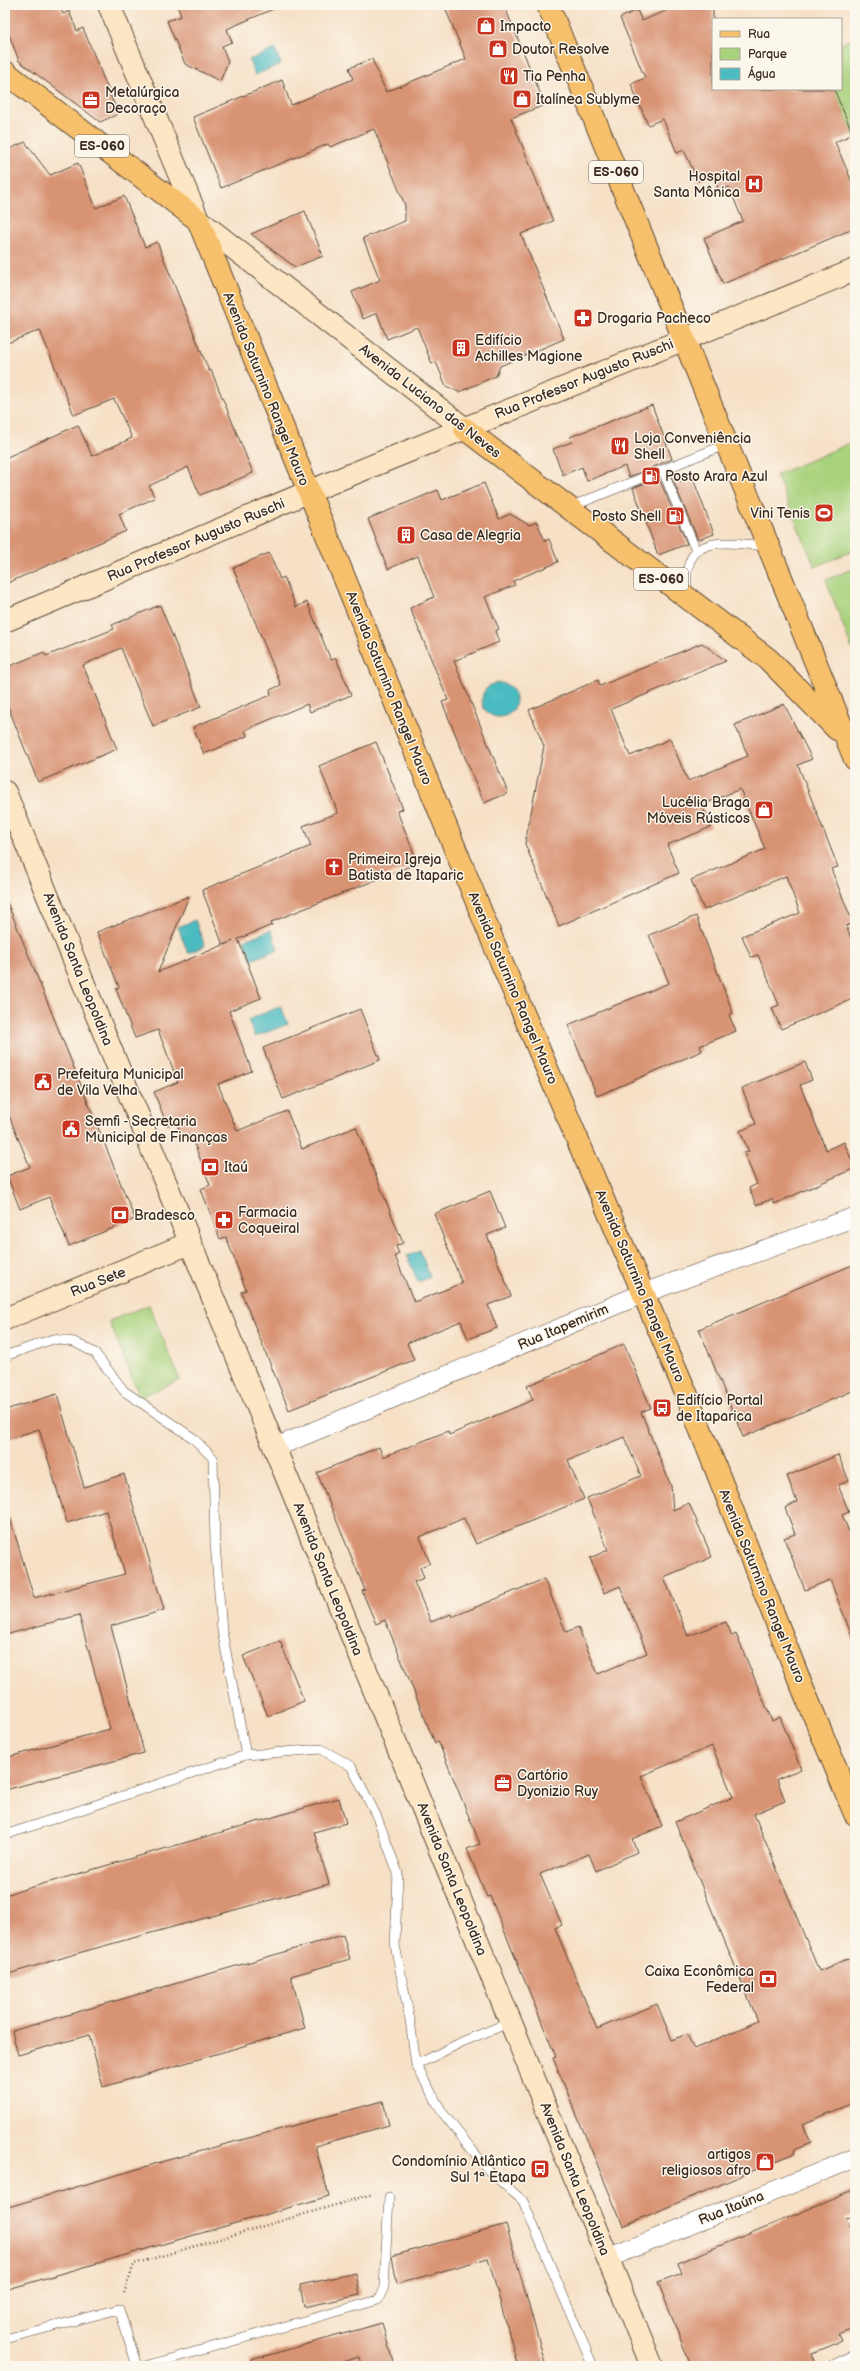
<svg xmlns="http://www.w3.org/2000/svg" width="860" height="2371" font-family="'Balsamiq Sans',sans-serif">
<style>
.green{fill:#a9d27d;stroke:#727e4e}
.water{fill:#4cbbc2;stroke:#447270}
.building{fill:#d89373;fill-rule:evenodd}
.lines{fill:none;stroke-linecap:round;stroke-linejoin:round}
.lane-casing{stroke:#574537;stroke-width:10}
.street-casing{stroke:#574537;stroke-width:20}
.secondary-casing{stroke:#574537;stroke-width:24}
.primary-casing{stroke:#574537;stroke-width:24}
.path{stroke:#574537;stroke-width:2.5;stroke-dasharray:1 3;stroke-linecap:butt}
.lane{stroke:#fff;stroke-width:9}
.street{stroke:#fff;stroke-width:19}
.secondary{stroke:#fce6c4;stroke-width:22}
.primary{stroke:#f7c06c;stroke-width:22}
.labels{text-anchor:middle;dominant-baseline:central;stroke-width:3;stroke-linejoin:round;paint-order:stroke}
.shield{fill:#fbf7ec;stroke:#75685c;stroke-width:1}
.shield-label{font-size:13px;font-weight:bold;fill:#3b2a1e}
.poi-label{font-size:14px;fill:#3b2a1e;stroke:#fbf7ec;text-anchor:start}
.street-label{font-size:14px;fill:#3b2a1e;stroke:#fbf7ec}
</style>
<rect width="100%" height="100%" fill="#fbf7ec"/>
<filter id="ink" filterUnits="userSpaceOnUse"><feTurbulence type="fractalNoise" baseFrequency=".025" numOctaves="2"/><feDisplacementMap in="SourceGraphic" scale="8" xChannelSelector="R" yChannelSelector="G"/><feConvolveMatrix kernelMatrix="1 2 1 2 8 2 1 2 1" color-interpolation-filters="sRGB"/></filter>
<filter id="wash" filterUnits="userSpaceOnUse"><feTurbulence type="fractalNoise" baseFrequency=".012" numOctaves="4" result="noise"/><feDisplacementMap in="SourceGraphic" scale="16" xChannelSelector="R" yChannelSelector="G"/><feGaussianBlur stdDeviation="0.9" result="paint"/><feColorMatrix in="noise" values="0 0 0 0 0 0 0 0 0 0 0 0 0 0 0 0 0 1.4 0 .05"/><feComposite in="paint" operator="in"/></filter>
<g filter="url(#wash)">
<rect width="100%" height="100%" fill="#f6e0c6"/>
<path class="green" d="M855,38V139L834,89H841V44Z
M855,441V550L815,567L776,475Z
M855,568V657L826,580Z
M149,1305L180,1380L140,1397L109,1321Z"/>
<path class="water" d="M275,49L281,64L255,75L249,60Z
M482 700a17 17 0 1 1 34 0a17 17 0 1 1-34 0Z
M195,920L205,946L188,953L178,927Z
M271,930L278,949L252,960L244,940Z
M281,1006L288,1024L255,1037L248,1020Z
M420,1251L430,1277L418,1282L407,1256Z"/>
<g id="blocks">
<path class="building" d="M13,5H59L63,14L69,11L77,31L83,28L118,114L100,122L19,61L5,24V8Z
M177,5H280V6L227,29L232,42L222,46L228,62L220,81L185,64L167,21L181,16Z
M444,5H504L545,105L511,118L553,221L521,234L564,339L500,366L496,376L459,392L446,386L436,362L432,364L417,327L387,339L377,313L363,319L352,292L380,280L363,238L405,221V205L374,129L330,147L328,144L221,188L193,117L282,80L291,105L353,79L349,68L372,59L386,92L466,59Z
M679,5H713V89H834L853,134L835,142L855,189V228L723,284L704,238L743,221L729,187L719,191L713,175L698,181L684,150L677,153L663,119L648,125L631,84L645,78L620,18L637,10L642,21Z
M25,142L50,175L78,163L96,208L124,196L145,247L157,242L209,371L211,370L253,473L200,495L188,467L149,486L155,498L119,514L126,531L5,584V458L78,425L92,456L132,438L114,399L74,415L40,330L5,344V151Z
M305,211L323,256L295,267L251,234Z
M652,405L672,459L629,477L625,466L587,481L582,467L563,475L553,449L572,442L570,437Z
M677,471L680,481L692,476L714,534L698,540L670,473Z
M659,478L687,544L658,555L633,488Z
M484,483L499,519L510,514L529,525L537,522L545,541L549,539L558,562L513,581L515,585L485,597L499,629L495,631L499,642L454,661L508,793L484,803L442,702L448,700L410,608L434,597L418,556L388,569L368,519L438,490L442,500Z
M269,553L280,579L284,577L296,607L307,602L331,660L336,658L351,695L310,712L307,704L245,730L247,736L204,754L193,727L271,695L270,690L281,685L233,568Z
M160,605L201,707L153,726L121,648L83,665L117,749L38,782L5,699V668L44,652L46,656L114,629L112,625Z
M702,643L726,661L611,709L630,756L670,739L688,781L748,756L735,725L784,704L812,759L798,765L838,867L831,869L853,923L846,926L855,948V998L781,1029L772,1008L779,1005L758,955L751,957L742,936L800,913L786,876L704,910L691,880L765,849L740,789L702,805L711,827L667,845L679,873L559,926L525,844L544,746L529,710L598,680L600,686Z
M376,742L403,809L397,811L418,863L271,922L272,925L238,939L261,998L229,1011L252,1071L218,1084L237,1131L287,1111L302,1149L356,1127L403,1243L396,1246L399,1254L395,1256L414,1302L462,1283L434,1214L490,1191L505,1228L487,1235L511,1296L488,1305L497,1328L468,1339L461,1321L407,1343L414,1360L289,1410L241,1292L246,1290L226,1237L220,1239L201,1189L210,1185L191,1135L182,1138L176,1121L167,1125L154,1092L178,1082L158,1030L135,1038L116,989L119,987L97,932L189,896L158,972L233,941L223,945L202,890L311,846L303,826L338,813L319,766Z
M5,897L135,1219L69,1246L49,1197L20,1209L7,1176L30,1167L5,1106Z
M696,916L733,1013L729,1015L736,1031L700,1046L702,1051L597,1096L568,1025L669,983L649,935Z
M360,1009L380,1060L283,1099L263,1048Z
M805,1062L812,1080L800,1085L826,1150L844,1142L855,1168L774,1204L772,1199L756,1205L749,1188L757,1184L744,1153L749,1152L740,1131L756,1124L742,1088Z
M855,1264V1390L743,1437L699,1329Z
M624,1344L651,1408L641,1412L671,1486L673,1510L689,1503L712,1557L664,1577L688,1636L726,1622L732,1636L736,1634L772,1721L780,1717L801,1769L777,1779L785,1801L754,1814L819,1971L850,1958L855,1970V2102L803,2124L811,2143L794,2150L795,2153L623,2226L553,2058L556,2057L490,1896L487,1897L467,1849L480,1844L438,1741L435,1743L385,1620L376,1624L362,1591L365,1590L317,1473L379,1447L383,1457L448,1431L449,1435L533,1400L527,1386ZM624,1437L641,1476L587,1498L608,1550L590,1558L604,1593L620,1586L647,1653L598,1674L578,1627L566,1632L544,1579L452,1617L451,1614L431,1622L414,1582L424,1578L420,1567L430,1563L420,1537L464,1518L476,1544L584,1499L568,1460ZM712,1746L733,1797L675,1822L758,2021L694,2049L687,2034L672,2040L657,2004L597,2029L555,1928L562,1925L540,1874L589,1854L596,1871L637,1852L632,1839L662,1826L641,1776Z
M57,1394L84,1487L124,1474L164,1610L111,1626L144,1753L5,1790V1758L110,1729L79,1615L5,1635V1518H10L34,1598L125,1574L106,1511L67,1523L39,1429L5,1440V1410Z
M838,1455L849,1481L838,1485L849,1512L842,1515L855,1546L854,1641L830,1580L805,1590L784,1538L795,1534L785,1508L797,1502L787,1476Z
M280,1641L304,1701L268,1716L243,1656Z
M339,1798L346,1823L314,1832L329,1884L82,1952L5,1975V1895Z
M343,1935L350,1959L291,1976L305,2028L103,2087L89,2035L18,2055L12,2031Z
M383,2101L389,2125L315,2146L329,2196L5,2290V2208L168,2160Z
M855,2190V2214L846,2218L855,2240V2327L838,2334L841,2341L812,2353L817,2366H691L658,2282L682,2273L678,2263Z
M506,2224L546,2366H518L488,2258L397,2284L392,2256Z
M356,2273L360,2295L304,2307L300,2285Z
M382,2323L394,2366H361L359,2357L327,2366H251V2360Z"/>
</g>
</g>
<g filter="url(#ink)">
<use href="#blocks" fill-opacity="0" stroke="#574537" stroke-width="1"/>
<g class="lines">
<defs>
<path id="lane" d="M663,471L696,551
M570,507L727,444
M687,595C687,585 685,574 689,564C698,533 743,545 767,546
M5,1356L53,1339L74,1342L95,1353L124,1391L193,1438L213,1458L215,1543L222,1631L246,1755
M5,1835L246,1755L321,1749L351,1766L377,1817L398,1873L395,1945L410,2020L416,2065L464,2041L511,2022
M416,2065L442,2112L489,2171L523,2201L593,2366
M5,2339L119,2309L137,2366
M145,2366L378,2300L384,2287L389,2198
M831,2366L855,2354"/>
<path id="street" d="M274,1448L644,1293L855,1217
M608,2258L855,2158"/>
<path id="secondary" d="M109,5L198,220L465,429
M5,621L308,492L855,270
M5,792L652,2366
M5,1319L190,1243"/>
<path id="primary" d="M548,5L855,759
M5,72L198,220L503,966L686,1393L799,1679L855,1814
M465,429L768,659L837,729"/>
</defs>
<use href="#lane" class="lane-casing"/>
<use href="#street" class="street-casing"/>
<use href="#secondary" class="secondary-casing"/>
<use href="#primary" class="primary-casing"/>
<path class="path" d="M124,2293L134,2264L373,2194"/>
<use href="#lane" class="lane"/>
<use href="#street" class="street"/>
<use href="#secondary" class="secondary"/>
<use href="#primary" class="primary"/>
</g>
</g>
<defs>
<symbol id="shop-square" viewBox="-11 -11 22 22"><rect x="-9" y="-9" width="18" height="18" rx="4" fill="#c8321e" stroke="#fbf7ec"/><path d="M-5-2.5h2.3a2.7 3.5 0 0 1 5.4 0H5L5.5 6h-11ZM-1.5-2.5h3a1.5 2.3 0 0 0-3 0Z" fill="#fff"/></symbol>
<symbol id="restaurant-square" viewBox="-11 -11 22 22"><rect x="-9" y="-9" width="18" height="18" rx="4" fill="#c8321e" stroke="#fbf7ec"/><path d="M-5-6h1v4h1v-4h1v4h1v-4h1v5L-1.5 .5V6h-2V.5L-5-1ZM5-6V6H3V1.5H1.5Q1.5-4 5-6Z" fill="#fff"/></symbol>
<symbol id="office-square" viewBox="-11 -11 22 22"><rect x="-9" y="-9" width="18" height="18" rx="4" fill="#c8321e" stroke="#fbf7ec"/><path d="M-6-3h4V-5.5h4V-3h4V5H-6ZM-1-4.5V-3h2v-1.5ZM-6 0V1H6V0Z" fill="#fff"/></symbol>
<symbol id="hospital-square" viewBox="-11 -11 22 22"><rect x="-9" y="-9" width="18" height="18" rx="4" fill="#c8321e" stroke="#fbf7ec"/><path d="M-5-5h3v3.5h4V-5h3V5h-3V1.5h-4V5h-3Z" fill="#fff"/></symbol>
<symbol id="pharmacy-square" viewBox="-11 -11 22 22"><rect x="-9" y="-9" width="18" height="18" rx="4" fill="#c8321e" stroke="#fbf7ec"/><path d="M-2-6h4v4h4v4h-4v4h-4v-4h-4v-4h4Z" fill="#fff"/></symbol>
<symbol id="building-square" viewBox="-11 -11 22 22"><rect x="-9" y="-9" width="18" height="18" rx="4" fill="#c8321e" stroke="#fbf7ec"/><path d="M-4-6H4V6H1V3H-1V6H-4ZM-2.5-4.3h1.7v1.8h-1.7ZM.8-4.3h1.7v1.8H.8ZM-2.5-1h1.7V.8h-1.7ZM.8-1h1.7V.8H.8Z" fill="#fff"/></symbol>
<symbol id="fuel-square" viewBox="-11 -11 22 22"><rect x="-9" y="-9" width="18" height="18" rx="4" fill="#c8321e" stroke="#fbf7ec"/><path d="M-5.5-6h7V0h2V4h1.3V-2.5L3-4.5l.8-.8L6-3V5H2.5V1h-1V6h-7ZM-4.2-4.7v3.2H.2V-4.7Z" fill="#fff"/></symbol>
<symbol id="stadium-square" viewBox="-11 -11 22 22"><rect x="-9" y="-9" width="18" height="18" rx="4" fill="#c8321e" stroke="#fbf7ec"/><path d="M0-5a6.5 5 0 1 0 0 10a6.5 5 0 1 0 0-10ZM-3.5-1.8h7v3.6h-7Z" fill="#fff"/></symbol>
<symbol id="church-square" viewBox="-11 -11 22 22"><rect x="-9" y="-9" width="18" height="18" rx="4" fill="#c8321e" stroke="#fbf7ec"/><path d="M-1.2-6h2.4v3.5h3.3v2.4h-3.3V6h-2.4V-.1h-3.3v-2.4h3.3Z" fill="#fff"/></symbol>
<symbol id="civic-square" viewBox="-11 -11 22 22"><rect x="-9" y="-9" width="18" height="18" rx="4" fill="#c8321e" stroke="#fbf7ec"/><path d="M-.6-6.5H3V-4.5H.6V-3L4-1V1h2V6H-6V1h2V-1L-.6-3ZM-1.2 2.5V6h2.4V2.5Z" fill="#fff"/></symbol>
<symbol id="bank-square" viewBox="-11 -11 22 22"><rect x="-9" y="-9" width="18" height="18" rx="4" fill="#c8321e" stroke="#fbf7ec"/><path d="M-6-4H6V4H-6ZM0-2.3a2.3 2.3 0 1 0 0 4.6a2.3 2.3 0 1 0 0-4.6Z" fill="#fff"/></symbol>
<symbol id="bus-square" viewBox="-11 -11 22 22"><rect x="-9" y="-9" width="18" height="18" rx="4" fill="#c8321e" stroke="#fbf7ec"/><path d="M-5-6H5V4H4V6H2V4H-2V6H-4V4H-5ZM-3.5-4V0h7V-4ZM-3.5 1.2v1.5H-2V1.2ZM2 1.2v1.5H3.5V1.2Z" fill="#fff"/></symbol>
</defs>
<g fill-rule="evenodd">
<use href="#shop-square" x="475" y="15" width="22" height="22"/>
<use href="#shop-square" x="487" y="38" width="22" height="22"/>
<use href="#restaurant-square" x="498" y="65" width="22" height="22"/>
<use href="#shop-square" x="511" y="88" width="22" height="22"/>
<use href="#office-square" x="80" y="89" width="22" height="22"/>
<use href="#hospital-square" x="743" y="173" width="22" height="22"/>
<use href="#pharmacy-square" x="572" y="307" width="22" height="22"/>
<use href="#building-square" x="450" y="337" width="22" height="22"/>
<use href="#restaurant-square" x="609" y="435" width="22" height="22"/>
<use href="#fuel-square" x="640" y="465" width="22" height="22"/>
<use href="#stadium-square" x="813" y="502" width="22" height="22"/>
<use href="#fuel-square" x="664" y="505" width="22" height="22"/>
<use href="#building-square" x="395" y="524" width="22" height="22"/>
<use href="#shop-square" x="753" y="799" width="22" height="22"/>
<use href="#church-square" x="323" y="856" width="22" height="22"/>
<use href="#civic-square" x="32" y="1071" width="22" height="22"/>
<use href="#civic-square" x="60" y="1118" width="22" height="22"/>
<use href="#bank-square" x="199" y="1156" width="22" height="22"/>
<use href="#bank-square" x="109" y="1204" width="22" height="22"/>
<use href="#pharmacy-square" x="213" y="1209" width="22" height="22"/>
<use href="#bus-square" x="651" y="1397" width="22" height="22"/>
<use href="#office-square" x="492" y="1772" width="22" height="22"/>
<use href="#bank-square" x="757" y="1968" width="22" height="22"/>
<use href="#shop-square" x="754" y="2151" width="22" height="22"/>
<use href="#bus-square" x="529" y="2158" width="22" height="22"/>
</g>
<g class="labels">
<g class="shield">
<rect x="75" y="135" width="54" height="22" rx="3"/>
<rect x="589" y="161" width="54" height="22" rx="3"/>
<rect x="634" y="568" width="54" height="22" rx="3"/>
</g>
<g class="shield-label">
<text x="102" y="146">ES-060</text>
<text x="616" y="172">ES-060</text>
<text x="661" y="579">ES-060</text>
</g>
<g class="poi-label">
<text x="500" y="26">Impacto</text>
<text x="512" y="49">Doutor Resolve</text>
<text x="523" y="76">Tia Penha</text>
<text x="105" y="92">Metalúrgica<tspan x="105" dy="16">Decoraço</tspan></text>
<text x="536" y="99">Italínea Sublyme</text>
<text x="740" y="176" text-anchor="end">Hospital<tspan x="740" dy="16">Santa Mônica</tspan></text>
<text x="597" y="318">Drogaria Pacheco</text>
<text x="475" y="340">Edifício<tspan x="475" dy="16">Achilles Magione</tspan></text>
<text x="634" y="438">Loja Conveniência<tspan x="634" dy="16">Shell</tspan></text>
<text x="665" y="476">Posto Arara Azul</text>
<text x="810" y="513" text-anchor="end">Vini Tenis</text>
<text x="661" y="516" text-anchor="end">Posto Shell</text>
<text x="420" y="535">Casa de Alegria</text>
<text x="750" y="802" text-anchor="end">Lucélia Braga<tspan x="750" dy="16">Móveis Rústicos</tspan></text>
<text x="348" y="859">Primeira Igreja<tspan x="348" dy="16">Batista de Itaparic</tspan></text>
<text x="57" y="1074">Prefeitura Municipal<tspan x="57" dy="16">de Vila Velha</tspan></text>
<text x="85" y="1121">Semfi - Secretaria<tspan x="85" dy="16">Municipal de Finanças</tspan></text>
<text x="224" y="1167">Itaú</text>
<text x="238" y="1212">Farmacia<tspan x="238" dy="16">Coqueiral</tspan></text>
<text x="134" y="1215">Bradesco</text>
<text x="676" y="1400">Edifício Portal<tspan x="676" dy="16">de Itaparica</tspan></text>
<text x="517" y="1775">Cartório<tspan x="517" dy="16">Dyonizio Ruy</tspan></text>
<text x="754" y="1971" text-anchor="end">Caixa Econômica<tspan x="754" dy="16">Federal</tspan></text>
<text x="751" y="2154" text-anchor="end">artigos<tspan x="751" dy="16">religiosos afro</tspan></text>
<text x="526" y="2161" text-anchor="end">Condomínio Atlântico<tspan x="526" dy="16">Sul 1ª Etapa</tspan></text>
</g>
<g class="street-label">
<text transform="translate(584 379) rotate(-22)">Rua Professor Augusto Ruschi</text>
<text transform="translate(266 389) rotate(68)">Avenida Saturnino Rangel Mauro</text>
<text transform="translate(430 401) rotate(38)">Avenida Luciano das Neves</text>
<text transform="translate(196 540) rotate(-23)">Rua Professor Augusto Ruschi</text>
<text transform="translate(389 688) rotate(68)">Avenida Saturnino Rangel Mauro</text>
<text transform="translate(78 969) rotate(68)">Avenida Santa Leopoldina</text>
<text transform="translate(513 988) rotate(67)">Avenida Saturnino Rangel Mauro</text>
<text transform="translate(98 1282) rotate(-22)">Rua Sete</text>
<text transform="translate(640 1286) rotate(67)">Avenida Saturnino Rangel Mauro</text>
<text transform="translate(563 1327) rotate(-23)">Rua Itapemirim</text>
<text transform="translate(328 1579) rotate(68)">Avenida Santa Leopoldina</text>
<text transform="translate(762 1586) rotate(68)">Avenida Saturnino Rangel Mauro</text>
<text transform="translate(452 1879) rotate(68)">Avenida Santa Leopoldina</text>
<text transform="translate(575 2179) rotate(68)">Avenida Santa Leopoldina</text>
<text transform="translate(731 2208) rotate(-22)">Rua Itaúna</text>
</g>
</g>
<rect width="860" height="2371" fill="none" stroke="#fbf7ec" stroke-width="20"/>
<rect x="712" y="18" width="130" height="72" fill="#fbf7ec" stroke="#aea59a"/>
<rect x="720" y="31" width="20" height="6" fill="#f7c06c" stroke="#aea59a"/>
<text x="748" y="38" font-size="12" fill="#3b2a1e">Rua</text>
<rect x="720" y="48" width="20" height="12" fill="#a9d27d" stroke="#aea59a"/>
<text x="748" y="58" font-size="12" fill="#3b2a1e">Parque</text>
<rect x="720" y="68" width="20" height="12" fill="#4cbbc2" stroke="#aea59a"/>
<text x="748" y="78" font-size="12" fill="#3b2a1e">Água</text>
</svg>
